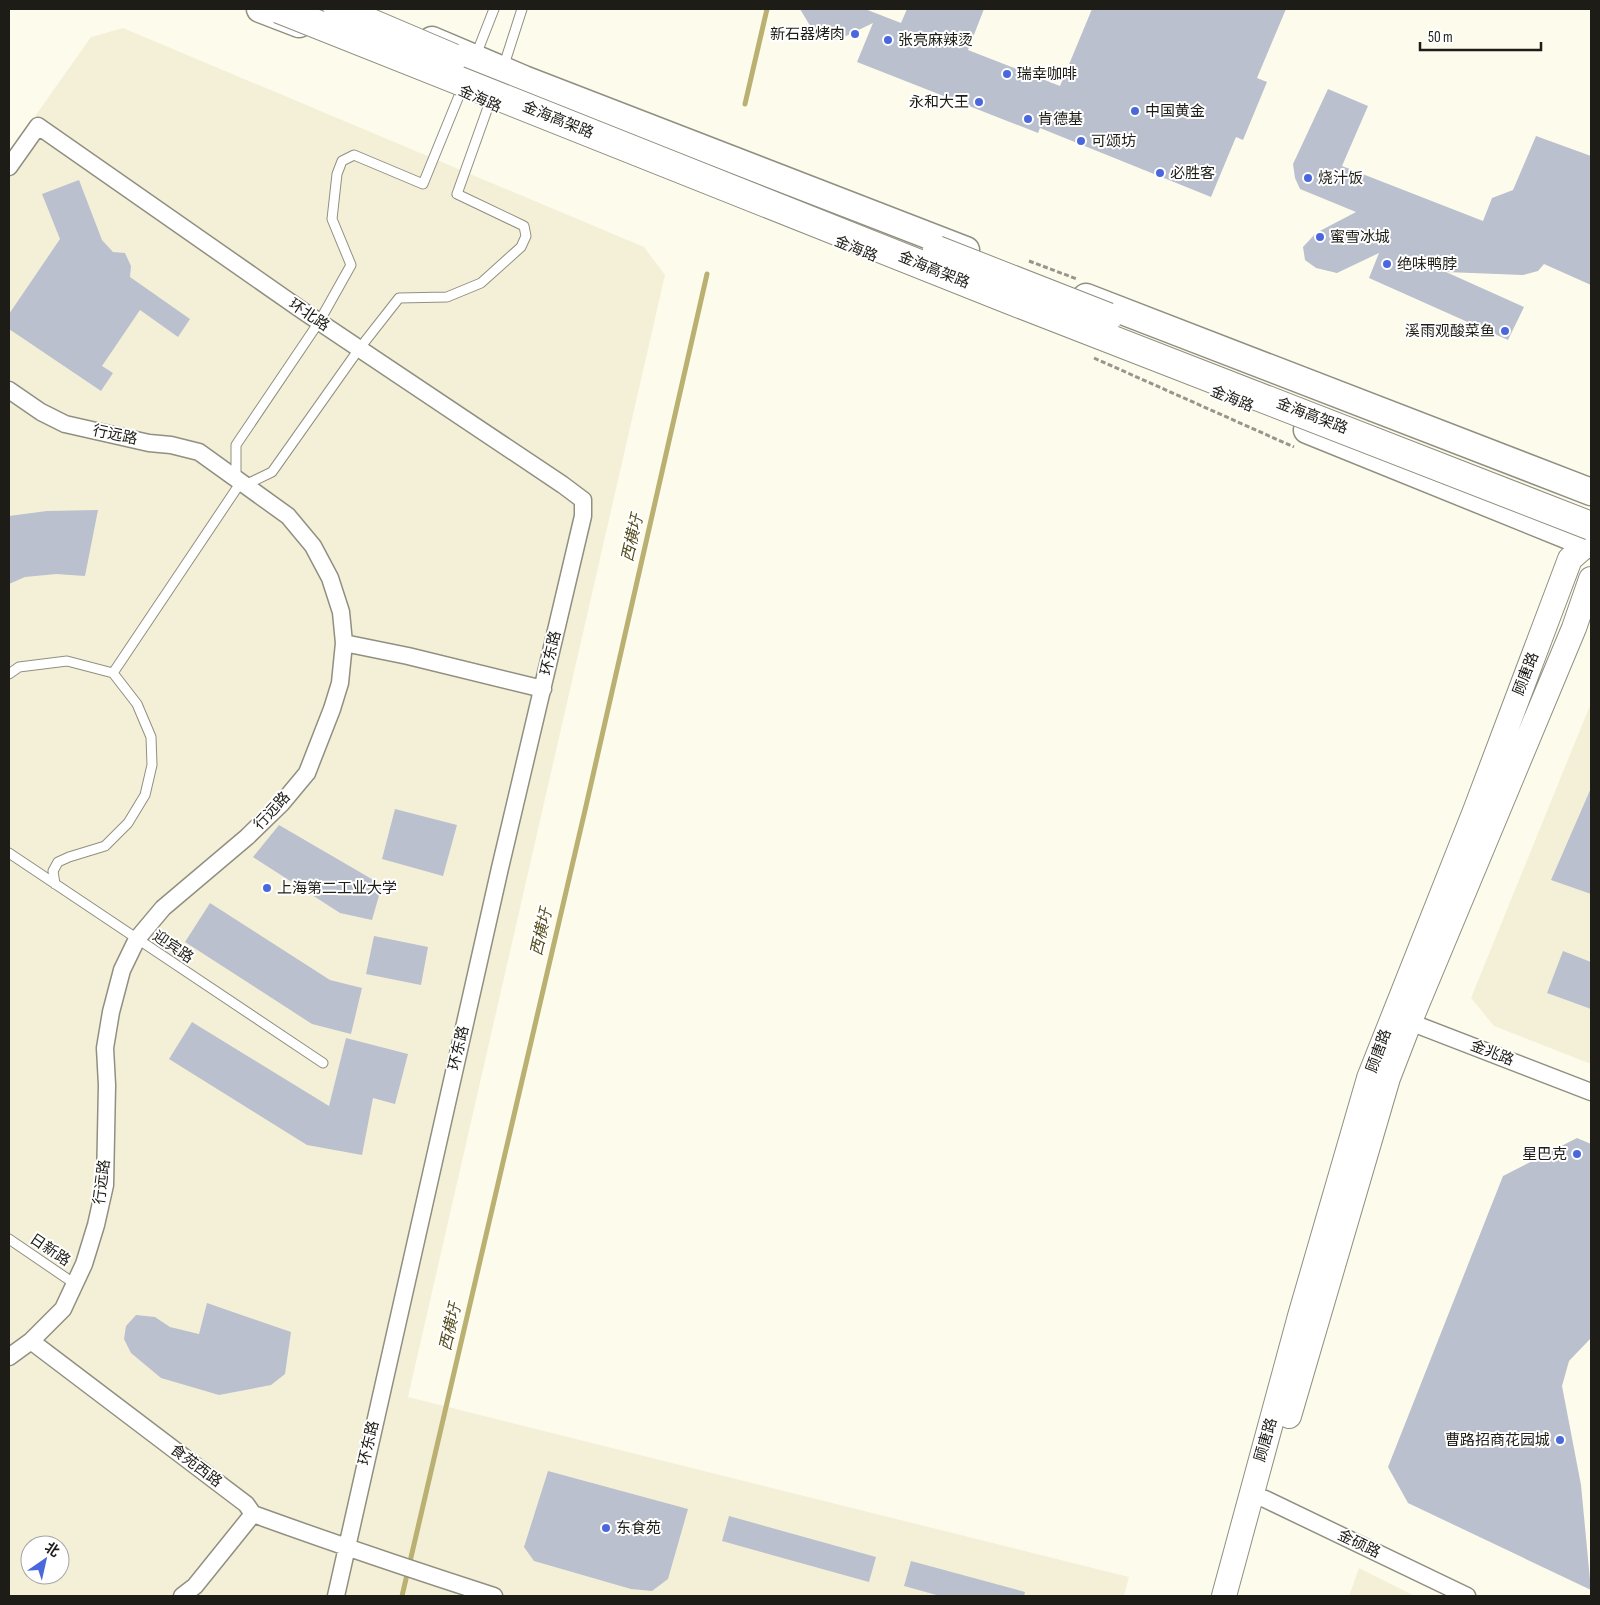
<svg xmlns="http://www.w3.org/2000/svg" width="1600" height="1605" font-family="'Sofia Sans Condensed','Noto Sans SC',sans-serif">
<style>
.built{fill:#f4f0d8;fill-rule:evenodd}
.lines{fill:none;stroke-linecap:round;stroke-linejoin:round}
.stream{stroke:#bab071;stroke-width:5}
.building{fill:#bac0ce}
.service-casing{stroke:#918f80;stroke-width:11}
.minor-casing{stroke:#918f80;stroke-width:19}
.secondary-casing{stroke:#918f80;stroke-width:26}
.primary-casing{stroke:#918f80;stroke-width:29}
.path{stroke:#97968a;stroke-width:3;stroke-dasharray:5 2.5;stroke-linecap:butt}
.service{stroke:#fff;stroke-width:9}
.minor{stroke:#fff;stroke-width:16}
.secondary{stroke:#fff;stroke-width:24}
.primary{stroke:#fff;stroke-width:26}
.trunk-bridge-casing{stroke:#918f80;stroke-width:30;stroke-linecap:butt}
.trunk-bridge{stroke:#fff;stroke-width:28}
.poi-dot{fill:#4a68dc;stroke:#fff;stroke-width:2}
.labels{text-anchor:middle;dominant-baseline:central;stroke-width:4;stroke-linejoin:round;paint-order:stroke}
.poi-label{font-size:15px;fill:#1d1c16;stroke:#fff;text-anchor:start}
.street-label{font-size:15px;fill:#1d1c16;stroke:#fff}
.water-label{font-size:16px;font-style:italic;fill:#534b1b;stroke:#fff}
</style>
<rect width="100%" height="100%" fill="#fdfbeb"/>
<path class="built" d="M123,28L644,247L665,275L408,1397L1129,1577L1124,1596H9V153L91,37ZM30,1545H60V1575H30Z
M1591,703V1064L1494,1026L1471,998Z
M1359,1568L1415,1596H1349Z"/>
<g class="lines">
<path class="stream" d="M745,104L767,9
M402,1596L586,806L707,274"/>
</g>
<path class="building" d="M800,9H865L901,23L907,9H984L968,50L1060,86L1092,9H1286L1257,78L1267,82L1243,140L1236,137L1211,197L1040,128L1038,133L857,62L873,23L844,37L835,40L816,31L809,24Z
M1328,89L1368,106L1342,166L1483,221L1492,198L1513,190L1536,136L1591,156V285L1544,264L1538,271L1523,275L1446,272L1524,307L1508,340L1369,278L1379,253L1337,273L1316,268L1305,260L1303,247L1316,233L1356,212L1300,189L1295,178L1293,164Z
M79,180L102,240L113,252L125,253L131,266L130,277L190,319L178,337L140,310L102,366L113,373L101,391L9,329V314L60,239L42,194Z
M98,510L85,576L56,574L25,577L9,584V516L47,511Z
M1591,788V894L1551,880Z
M395,809L457,825L443,876L382,859Z
M279,825L382,885L372,920L340,913L253,857Z
M210,903L330,980L362,988L351,1034L312,1024L185,942Z
M374,936L428,947L421,985L366,974Z
M1563,951L1591,962V1009L1547,993Z
M192,1022L329,1106L346,1038L408,1054L395,1104L373,1098L362,1155L307,1145L169,1059Z
M1577,1138L1591,1144V1338L1569,1361L1562,1386L1581,1485L1591,1590L1408,1503L1388,1467L1503,1176Z
M207,1303L291,1332L285,1374L271,1385L219,1395L161,1378L131,1353L124,1339L126,1326L136,1315L155,1317L170,1327L199,1334Z
M548,1471L688,1509L668,1579L652,1591L631,1589L534,1561L524,1547Z
M729,1516L876,1557L869,1582L722,1541Z
M911,1561L1025,1592L1024,1596H940L904,1586Z"/>
<g class="lines">
<defs>
<path id="service" d="M476,55L494,9
M503,68L522,9
M236,478V445L319,322L351,265L332,219L337,174L342,161L354,155L423,184L463,86
M245,485L272,472L359,349L399,298L447,297L481,283L521,247L526,236L524,226L457,194L492,96
M9,674L19,667L67,661L113,673L241,482
M9,853L323,1063
M55,884L53,871L58,862L69,857L105,846L128,823L145,795L152,765L151,737L137,704L113,673
M9,1239L75,1284"/>
<path id="minor" d="M9,167L38,126L303,311L563,485L583,500V516L500,868L336,1596
M9,390L41,412L65,424L149,443L171,445L199,452L288,516L313,546L330,578L341,612L344,643L340,683L332,709L307,773L282,803L247,837L163,908L137,939L122,970L111,1012L105,1048L107,1085L105,1185L96,1225L84,1264L63,1309L31,1341L9,1357
M344,643L408,656L543,689
M1402,1019L1591,1092
M31,1341L246,1504L253,1514C333,1543 413,1570 494,1596
M1250,1495L1265,1499L1467,1596
M182,1596L195,1586L253,1514"/>
<path id="secondary" d="M1289,1416L1388,1078L1410,1021L1574,628L1591,579
M1224,1596L1300,1316L1369,1078L1475,811L1570,559L1587,544L1591,535"/>
<path id="primary" d="M260,9L299,24
M432,40L524,79L966,250
M1086,297L1591,492
M1307,430L1591,545"/>
</defs>
<use href="#service" class="service-casing"/>
<use href="#minor" class="minor-casing"/>
<use href="#secondary" class="secondary-casing"/>
<use href="#primary" class="primary-casing"/>
<path class="path" d="M1029,261L1077,279
M1094,358L1294,447"/>
<use href="#service" class="service"/>
<use href="#minor" class="minor"/>
<use href="#secondary" class="secondary"/>
<use href="#primary" class="primary"/>
<defs>
<path id="trunk-bridge" d="M279,9L1010,300L1591,526
M338,9L453,58
M937,250L1108,317"/>
</defs>
<use href="#trunk-bridge" class="trunk-bridge-casing"/>
<use href="#trunk-bridge" class="trunk-bridge"/>
</g>
<g class="poi-dot">
<circle cx="855" cy="34" r="5"/>
<circle cx="888" cy="40" r="5"/>
<circle cx="1007" cy="74" r="5"/>
<circle cx="979" cy="102" r="5"/>
<circle cx="1135" cy="111" r="5"/>
<circle cx="1028" cy="119" r="5"/>
<circle cx="1081" cy="141" r="5"/>
<circle cx="1160" cy="173" r="5"/>
<circle cx="1308" cy="178" r="5"/>
<circle cx="1320" cy="237" r="5"/>
<circle cx="1387" cy="264" r="5"/>
<circle cx="1505" cy="331" r="5"/>
<circle cx="267" cy="888" r="5"/>
<circle cx="1577" cy="1154" r="5"/>
<circle cx="1560" cy="1440" r="5"/>
<circle cx="606" cy="1528" r="5"/>
</g>
<g class="labels">
<g class="poi-label">
<text x="845" y="34" text-anchor="end">新石器烤肉</text>
<text x="898" y="40">张亮麻辣烫</text>
<text x="1017" y="74">瑞幸咖啡</text>
<text x="969" y="102" text-anchor="end">永和大王</text>
<text x="1145" y="111">中国黄金</text>
<text x="1038" y="119">肯德基</text>
<text x="1091" y="141">可颂坊</text>
<text x="1170" y="173">必胜客</text>
<text x="1318" y="178">烧汁饭</text>
<text x="1330" y="237">蜜雪冰城</text>
<text x="1397" y="264">绝味鸭脖</text>
<text x="1495" y="331" text-anchor="end">溪雨观酸菜鱼</text>
<text x="277" y="888">上海第二工业大学</text>
<text x="1567" y="1154" text-anchor="end">星巴克</text>
<text x="1550" y="1440" text-anchor="end">曹路招商花园城</text>
<text x="616" y="1528">东食苑</text>
</g>
<g class="street-label">
<text transform="translate(480 99) rotate(24)">金海路</text>
<text transform="translate(558 120) rotate(22)">金海高架路</text>
<text transform="translate(856 249) rotate(22)">金海路</text>
<text transform="translate(934 270) rotate(22)">金海高架路</text>
<text transform="translate(309 315) rotate(34)">环北路</text>
<text transform="translate(1232 399) rotate(22)">金海路</text>
<text transform="translate(1312 416) rotate(21)">金海高架路</text>
<text transform="translate(115 435) rotate(12)">行远路</text>
<text transform="translate(551 653) rotate(-77)">环东路</text>
<text transform="translate(1526 674) rotate(-69)">顾唐路</text>
<text transform="translate(272 811) rotate(-47)">行远路</text>
<text transform="translate(173 947) rotate(34)">迎宾路</text>
<text transform="translate(459 1048) rotate(-77)">环东路</text>
<text transform="translate(1379 1051) rotate(-70)">顾唐路</text>
<text transform="translate(1492 1053) rotate(21)">金兆路</text>
<text transform="translate(102 1182) rotate(-83)">行远路</text>
<text transform="translate(50 1250) rotate(34)">日新路</text>
<text transform="translate(1266 1440) rotate(-74)">顾唐路</text>
<text transform="translate(369 1443) rotate(-77)">环东路</text>
<text transform="translate(196 1466) rotate(37)">食苑西路</text>
<text transform="translate(1359 1544) rotate(26)">金硕路</text>
</g>
<g class="water-label">
<text transform="translate(633 538) rotate(-77)">西横圩</text>
<text transform="translate(542 932) rotate(-77)">西横圩</text>
<text transform="translate(451 1327) rotate(-77)">西横圩</text>
</g>
</g>
<rect width="1600" height="1605" fill="none" stroke="#1d1c16" stroke-width="20"/>
<g transform="translate(45 1560) rotate(34)"><circle r="24" fill="#ffffff" stroke="#a5a4a2"/>
<path d="M0-4L9 19L0 12L-9 19Z" fill="#4a68dc"/>
<text y="-8" font-size="14" font-weight="bold" text-anchor="middle" fill="#1d1c16">北</text>
</g>
<path d="M1420 42v8h121v-8" fill="none" stroke="#1d1c16" stroke-width="2.5"/>
<text x="1428" y="42" font-size="15" fill="#1d1c16" stroke="#ffffff" stroke-width="4" paint-order="stroke">50 m</text>
</svg>
